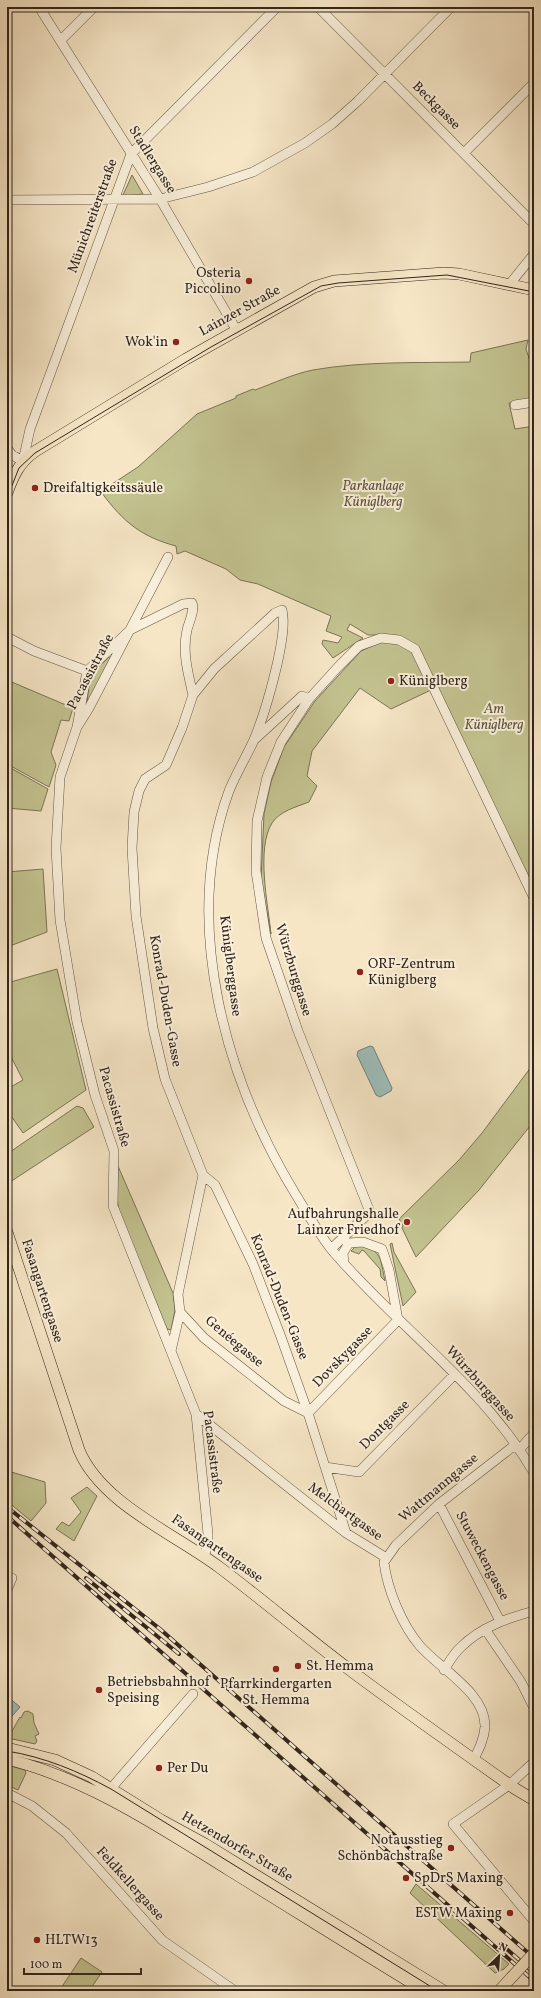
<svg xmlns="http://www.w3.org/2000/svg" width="541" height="1998" font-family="Vollkorn,serif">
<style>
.green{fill:#c3c390;stroke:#7a7456}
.water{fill:#9ebebc;stroke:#73817c}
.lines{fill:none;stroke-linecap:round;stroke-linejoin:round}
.minor-casing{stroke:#635546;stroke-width:10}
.major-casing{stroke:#32251c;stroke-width:12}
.minor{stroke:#f9efda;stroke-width:9}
.major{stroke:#f6e6c6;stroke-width:11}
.tram{stroke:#32251c;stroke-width:1}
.rail-casing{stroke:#32251c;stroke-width:4}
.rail{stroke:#f9efda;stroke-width:2.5;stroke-dasharray:8;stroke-linecap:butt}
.major-bridge-casing{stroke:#32251c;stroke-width:12;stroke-linecap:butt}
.major-bridge{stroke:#f6e6c6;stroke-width:11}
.poi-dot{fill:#8f2418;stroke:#f9efda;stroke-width:1.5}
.labels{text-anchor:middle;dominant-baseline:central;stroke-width:4;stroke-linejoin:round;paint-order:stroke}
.street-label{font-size:14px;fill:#32251c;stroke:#f9efda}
.poi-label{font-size:14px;fill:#32251c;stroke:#f9efda;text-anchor:start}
.park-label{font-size:14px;font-style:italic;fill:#5e543f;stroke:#f9efda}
</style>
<rect width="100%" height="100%" fill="#f6e6c6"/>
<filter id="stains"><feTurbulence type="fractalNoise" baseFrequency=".005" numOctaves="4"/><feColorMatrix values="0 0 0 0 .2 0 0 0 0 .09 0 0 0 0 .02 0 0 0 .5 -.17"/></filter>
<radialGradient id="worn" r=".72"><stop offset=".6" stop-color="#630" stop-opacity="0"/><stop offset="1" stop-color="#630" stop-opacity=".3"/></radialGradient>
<path class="green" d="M132,175L143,194L124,196L123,195Z
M528,340L526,349L530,361H534V399L509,403L515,429L534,426V895L419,650L385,635H368L350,624L347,630L363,638L333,658L322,644L323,640L338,643L342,637L326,631L331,616L258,584L240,580L226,569L185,551L177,554L176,546C142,537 123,522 102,493L106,488L138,467L197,414L236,398V396L253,389L255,390C274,383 293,374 313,370C364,361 418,363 470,362L471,353Z
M381,642L400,643L414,650L433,689L391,709L360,688L312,751L307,776L317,786L309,802C296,807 280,811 272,823C256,849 268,904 271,934L261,880L264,814L271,782L284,747L315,701L361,651Z
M109,657H111L87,704L90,675Z
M7,680L73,708L69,721L61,720L51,752L56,765L49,787L7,764Z
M7,766L48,789L41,811L7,808Z
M43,869L47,932L7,947V872Z
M57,969L86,1090L23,1133L9,1113L7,1114V1089L23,1080L7,1049V983Z
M534,1063V1121L479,1190L416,1257L402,1228L403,1225L399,1219L459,1160L482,1133Z
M77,1106L83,1108L94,1127L7,1184V1154Z
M118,1166L173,1293L175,1310L171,1330L167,1329L119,1212L117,1197Z
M392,1243L394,1252L416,1292L403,1306L390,1244Z
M357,1245C382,1249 380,1258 385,1281L381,1277L380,1269L364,1251L362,1250L359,1254L351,1251Z
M8,1471L45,1482L46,1503L31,1521L7,1501Z
M87,1487L97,1496L74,1541L56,1529L62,1522L69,1526L81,1512L71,1498Z
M28,1711L33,1714L34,1723L39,1734L35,1736L37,1741L35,1744L8,1738L20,1717L21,1718L24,1712Z
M7,1765L25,1770L26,1773L18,1790L7,1785Z
M416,1884L509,1964L504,1969L495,1973L410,1893Z
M81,1958L102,1972L89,1991H59Z"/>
<path class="water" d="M370,1046L373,1047L392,1088L391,1091L380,1097L376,1095L357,1055L358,1051Z
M7,1696L20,1707L7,1722Z"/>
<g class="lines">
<defs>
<path id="minor" d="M39,7L160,199L237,331
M318,7L534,224
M61,40L94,7
M464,153L534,83
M7,200L160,199L208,187L253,172L305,143L332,124L358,101L451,7
M509,285L534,254
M515,405L534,402
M7,448L12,455L23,461L30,429L131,154L277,7
M168,557L89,708L77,727L60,777L56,848L60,920L77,1022L95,1095L114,1151L113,1206L196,1414L208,1534V1545L204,1556
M7,637L34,651L87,671
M193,695L182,728L166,765L145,779L139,791L134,812L132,848L136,916L153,1028L165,1079L203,1175L215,1185L253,1264L281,1337L308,1413L346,1533
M77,727L87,671L130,630L183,604L192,603C195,610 189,622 187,630C182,652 188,673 193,695L214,669L275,613L282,610C289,635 264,717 253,742C245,759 236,774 229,791C181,923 225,1079 296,1195C307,1213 318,1232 331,1249
M254,740L302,696L309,699
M534,898L415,649L399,640L381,638L359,646L338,667L309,699L281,742L267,777L257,821L256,871L266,938L298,1031L370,1212L331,1249C396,1326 483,1385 534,1473
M203,1175L178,1294L180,1312L204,1338L284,1401L308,1413L398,1320
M344,1264L343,1253L349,1243L363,1242L382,1249L389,1270L398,1320
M171,1351L180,1312
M196,1414L346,1533L385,1557
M519,1450L534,1433
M325,1467L359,1472L455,1374
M439,1504L500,1621
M7,1590L12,1578
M485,1629L521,1682L534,1708
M444,1670C449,1662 454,1653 461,1647C481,1627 508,1618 534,1611
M474,1759C479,1749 484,1739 485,1727C486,1693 440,1669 420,1646C402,1625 387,1589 384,1562L396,1545L439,1504L515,1445
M534,1762L509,1785L453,1824L534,1921
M7,1793L32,1806L66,1833L162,1940L235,1991
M107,1793L193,1694"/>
<path id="major" d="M7,493C13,476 19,463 34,452L186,359L314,287L334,281L444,273L459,274L534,290
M7,1232L79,1450C101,1503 173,1533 219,1567C267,1603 313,1643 362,1679C412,1716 463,1752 514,1788L534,1800
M7,1748L55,1760L92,1777L161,1820L205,1844L444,1991
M7,1759C88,1779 158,1826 229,1870C294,1910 359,1951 425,1991
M499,1991L511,1978"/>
</defs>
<use href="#minor" class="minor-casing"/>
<use href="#major" class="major-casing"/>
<use href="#minor" class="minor"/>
<use href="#major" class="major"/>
<path class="tram" d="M7,498L19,468L35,453L211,347L321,286L338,283L447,275L534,292
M7,1751C44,1757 78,1771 111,1789L438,1991"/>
<defs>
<path id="rail" d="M7,1507L160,1629L534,1958
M7,1516L534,1981
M86,1578L179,1654
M501,1944L534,1973"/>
</defs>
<use href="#rail" class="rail-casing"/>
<use href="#rail" class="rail"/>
<defs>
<path id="major-bridge" d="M511,1978L534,1953"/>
</defs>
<use href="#major-bridge" class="major-bridge-casing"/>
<use href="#major-bridge" class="major-bridge"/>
</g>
<g class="poi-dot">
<circle cx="249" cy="281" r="4"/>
<circle cx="176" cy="342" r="4"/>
<circle cx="35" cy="488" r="4"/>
<circle cx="391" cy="681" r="4"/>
<circle cx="360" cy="972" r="4"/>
<circle cx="407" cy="1222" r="4"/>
<circle cx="298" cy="1666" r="4"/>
<circle cx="276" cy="1669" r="4"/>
<circle cx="99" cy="1690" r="4"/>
<circle cx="159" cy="1768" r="4"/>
<circle cx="451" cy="1848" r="4"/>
<circle cx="406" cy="1878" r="4"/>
<circle cx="510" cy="1913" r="4"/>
<circle cx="37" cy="1940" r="4"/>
</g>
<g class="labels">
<g class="street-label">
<text transform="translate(436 106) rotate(45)">Beckgasse</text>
<text transform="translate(152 160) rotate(58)">Stadlergasse</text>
<text transform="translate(93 216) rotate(-70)">Münichreiterstraße</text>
<text transform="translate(240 311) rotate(-29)">Lainzer Straße</text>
<text transform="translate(91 672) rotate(-62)">Pacassistraße</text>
<text transform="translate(230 966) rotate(83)">Küniglberggasse</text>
<text transform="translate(293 970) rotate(73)">Würzburggasse</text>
<text transform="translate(165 1001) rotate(80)">Konrad-Duden-Gasse</text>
<text transform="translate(114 1107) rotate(74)">Pacassistraße</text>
<text transform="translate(42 1291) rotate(72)">Fasangartengasse</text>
<text transform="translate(279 1297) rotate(68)">Konrad-Duden-Gasse</text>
<text transform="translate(234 1342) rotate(40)">Genéegasse</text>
<text transform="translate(343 1357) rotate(-46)">Dovskygasse</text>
<text transform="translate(480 1384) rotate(48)">Würzburggasse</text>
<text transform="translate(385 1425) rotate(-45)">Dontgasse</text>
<text transform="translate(212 1452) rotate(83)">Pacassistraße</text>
<text transform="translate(439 1488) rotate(-40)">Wattmanngasse</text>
<text transform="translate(345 1512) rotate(36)">Melchartgasse</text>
<text transform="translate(217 1549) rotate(35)">Fasangartengasse</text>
<text transform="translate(482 1556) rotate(62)">Stuweckengasse</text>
<text transform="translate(237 1847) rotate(30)">Hetzendorfer Straße</text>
<text transform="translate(130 1884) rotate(48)">Feldkellergasse</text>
</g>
<g class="poi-label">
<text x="241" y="273" text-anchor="end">Osteria<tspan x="241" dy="16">Piccolino</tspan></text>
<text x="168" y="342" text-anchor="end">Wok'in</text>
<text x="43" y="488">Dreifaltigkeitssäule</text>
<text x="399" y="681">Küniglberg</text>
<text x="368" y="964">ORF-Zentrum<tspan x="368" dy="16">Küniglberg</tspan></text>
<text x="399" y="1214" text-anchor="end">Aufbahrungshalle<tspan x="399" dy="16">Lainzer Friedhof</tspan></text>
<text x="306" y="1666">St. Hemma</text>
<text x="107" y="1682">Betriebsbahnhof<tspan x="107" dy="16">Speising</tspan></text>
<text x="276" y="1684" text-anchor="middle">Pfarrkindergarten<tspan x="276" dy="16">St. Hemma</tspan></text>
<text x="167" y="1768">Per Du</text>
<text x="443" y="1840" text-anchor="end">Notausstieg<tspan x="443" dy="16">Schönbachstraße</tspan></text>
<text x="414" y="1878">SpDrS Maxing</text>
<text x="502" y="1913" text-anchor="end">ESTW Maxing</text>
<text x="45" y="1940">HLTW13</text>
</g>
<g class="park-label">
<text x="373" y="486">Parkanlage<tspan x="373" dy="16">Küniglberg</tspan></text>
<text x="494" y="709">Am<tspan x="494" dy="16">Küniglberg</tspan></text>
</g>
</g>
<rect width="541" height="1998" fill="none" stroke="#f6e6c6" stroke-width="24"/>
<rect x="8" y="8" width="525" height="1982" fill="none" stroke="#32251c" stroke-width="2"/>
<rect x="12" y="12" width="517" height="1974" fill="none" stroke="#32251c"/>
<g transform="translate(499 1956) rotate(25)" stroke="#f9efda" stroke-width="3" paint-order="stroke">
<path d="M0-3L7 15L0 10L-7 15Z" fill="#32251c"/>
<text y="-6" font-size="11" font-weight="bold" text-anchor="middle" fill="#32251c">N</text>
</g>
<path d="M24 1968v6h117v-6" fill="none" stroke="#32251c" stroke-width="2"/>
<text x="30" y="1968" font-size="12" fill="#32251c" stroke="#f9efda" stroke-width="3" paint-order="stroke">100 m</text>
<rect width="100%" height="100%" filter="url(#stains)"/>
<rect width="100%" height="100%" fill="url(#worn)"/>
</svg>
